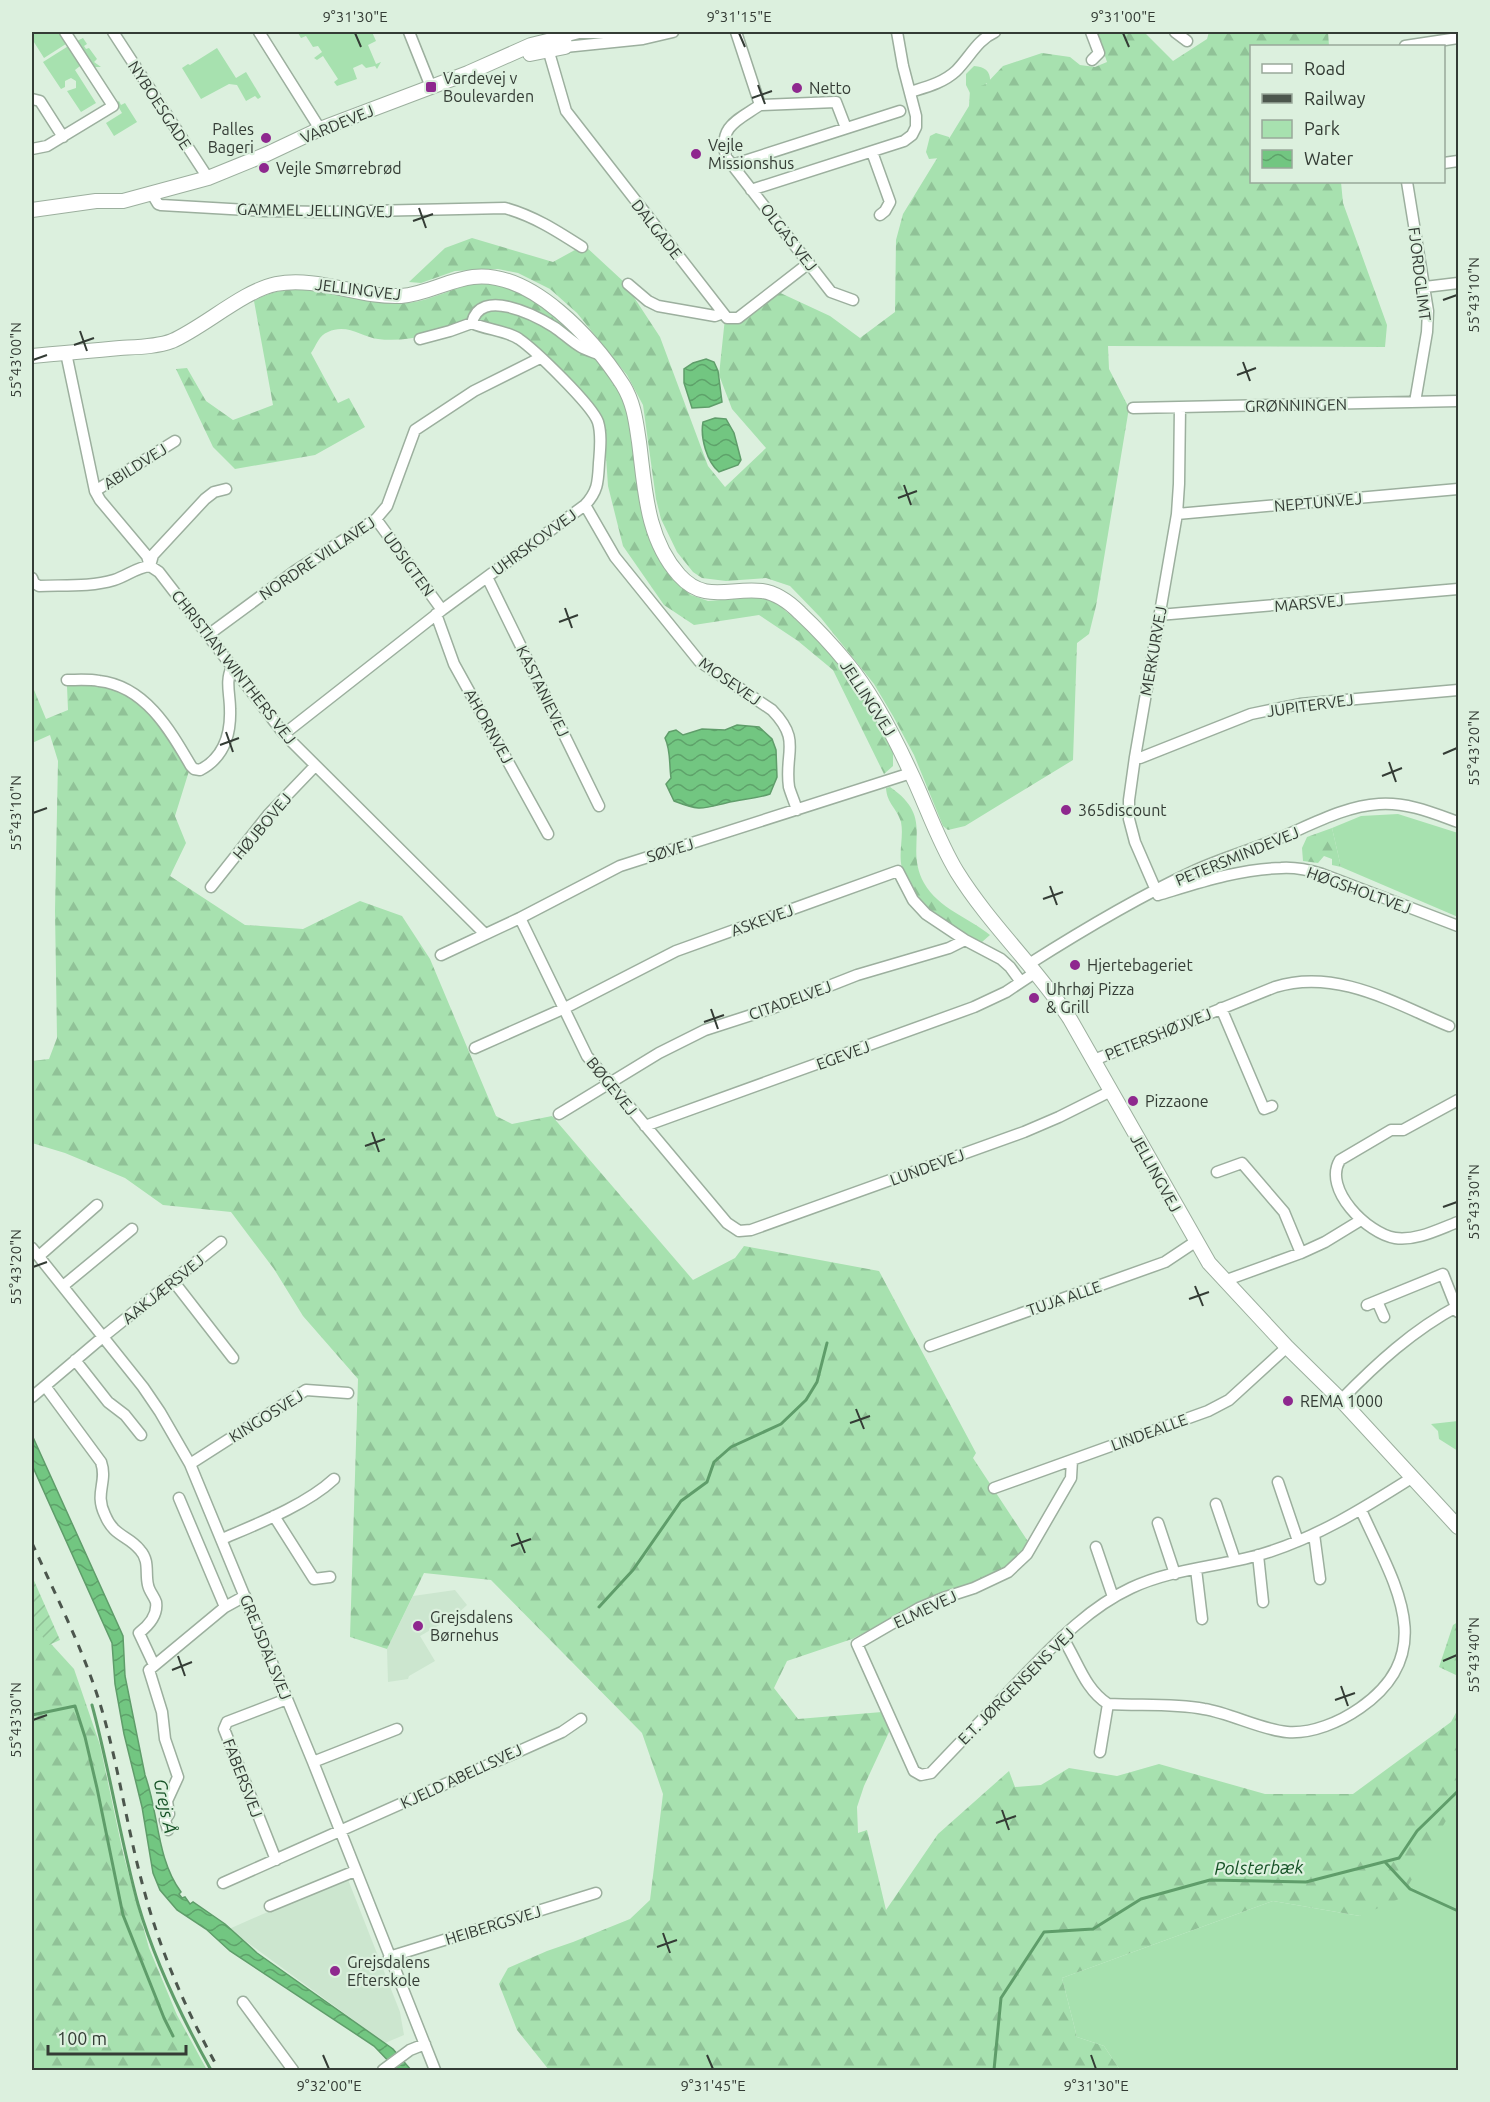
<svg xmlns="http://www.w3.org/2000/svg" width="1490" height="2102" font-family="Ubuntu,sans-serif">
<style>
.built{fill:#cce6cf}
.green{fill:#a7e1af}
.forest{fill:url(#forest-firs)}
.garden{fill:url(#garden-furrows)}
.water{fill:url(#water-waves);stroke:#5f9d6a;stroke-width:1.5}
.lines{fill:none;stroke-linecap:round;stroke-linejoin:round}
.stream{stroke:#5f9d6a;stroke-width:3}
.minor-casing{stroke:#9caf9e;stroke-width:13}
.major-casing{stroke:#9caf9e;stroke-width:16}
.minor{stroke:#fff;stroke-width:10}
.major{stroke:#fff;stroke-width:14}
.rail{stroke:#4c564d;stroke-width:3;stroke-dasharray:8 8;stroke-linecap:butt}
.ticks{fill:none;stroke:#343c35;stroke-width:2}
.poi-dot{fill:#8e288e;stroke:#dcf0de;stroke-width:2}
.labels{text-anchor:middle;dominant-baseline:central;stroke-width:4.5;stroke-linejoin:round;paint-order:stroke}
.poi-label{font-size:16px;fill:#343c35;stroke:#dcf0de;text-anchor:start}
.street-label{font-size:16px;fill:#343c35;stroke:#dcf0de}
.water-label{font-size:18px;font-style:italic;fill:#155125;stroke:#dcf0de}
.neatline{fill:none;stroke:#343c35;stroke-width:2}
.ticks-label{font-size:15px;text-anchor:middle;fill:#343c35}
</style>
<defs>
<pattern id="forest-firs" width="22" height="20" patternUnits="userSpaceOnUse" patternTransform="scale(1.5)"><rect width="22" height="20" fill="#a7e1af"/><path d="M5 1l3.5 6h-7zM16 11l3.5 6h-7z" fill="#90c297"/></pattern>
<pattern id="garden-furrows" width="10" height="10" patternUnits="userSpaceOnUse" patternTransform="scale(1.5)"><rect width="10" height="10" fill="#a7e1af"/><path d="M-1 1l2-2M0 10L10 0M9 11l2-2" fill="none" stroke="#90c297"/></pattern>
<pattern id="water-waves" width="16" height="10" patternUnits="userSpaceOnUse" patternTransform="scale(1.5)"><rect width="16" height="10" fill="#72c681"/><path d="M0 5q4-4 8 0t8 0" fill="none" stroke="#5ea26a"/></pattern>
</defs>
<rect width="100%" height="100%" fill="#dcf0de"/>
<path class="built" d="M455,1590L467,1605L455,1616L420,1636L435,1661L409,1676L408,1679L388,1682L387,1649L413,1596Z
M347,1877L400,2012L404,2035L385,2043L229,1929Z"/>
<path class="green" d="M32,32H62L69,42L44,58L32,39Z
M312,32H366L367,34L372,32L376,41L368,45L376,64L381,62L377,69L375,66L366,68L362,64L353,68L357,79L337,86L334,82L338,79L323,56L317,60L314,58L322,52L318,46L313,47L306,36L301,38L298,33L304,34Z
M83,38L87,44L84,46L86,49L89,48L97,59L94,62L101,67H94L77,41Z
M70,45L85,68L83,69L80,66L75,70L96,103L81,112L67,91L76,88V81L71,78L65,81V87L61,89L43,62Z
M217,48L236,78L246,72L261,97L258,99L255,96L246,101L237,85L229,84L201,99L182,68L188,64L190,65Z
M974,66C986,67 991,72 990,83H986L985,88L970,93L966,85V74Z
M119,101L121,105L125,103L137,122L114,136L106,123L122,113L116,103Z
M936,133L949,137L951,143L940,158L929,159L926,152L930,136Z
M1398,814L1458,833V917L1341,867L1332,828L1361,816Z
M1458,1421V1451L1439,1439L1438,1431L1431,1424Z
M1458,1800V2070H1120L1104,2046L1077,2037L1062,1978L1273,1901L1360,1916L1444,1822Z"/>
<path class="forest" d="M1097,32H1144L1173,61L1207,39L1209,32H1328L1329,46H1252V182H1341L1343,203L1387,325L1385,347L1108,346L1109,369L1129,408L1096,606L1089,634L1077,643L1073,760L965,826L948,830L943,826L914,755L893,716L874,684L821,618L790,586L766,578L726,581L702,578L693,572L677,552L661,519L656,499L643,405L627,375L577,313L550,289L518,273L498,269L455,271L421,283L409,282L445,248L472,238L553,262L584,245L624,282L660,337L708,466L725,487L766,448L732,409L719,375L725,318H740L774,290L830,316L860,338L895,312L896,240L903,214L969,106L970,90L986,84L1003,66L1042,53L1070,57L1080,65L1095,67L1107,62Z
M479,282L511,287L542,305L586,347L612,379L629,411L659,557L673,579L691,595L708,601L758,597L770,600L780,606L817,638L857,687L893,748V766L884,774L833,670L798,641L759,615L694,625L664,605L623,546L608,486L604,428L595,406L546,356L468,319C442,332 408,343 378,339C362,337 347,323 328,332C319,335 316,346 311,353L338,403L349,398L365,427L315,455L235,469L213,447L176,369L187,368L206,401L233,420L273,405L254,301C304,272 356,308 408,303C433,300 455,287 479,282Z
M80,683C89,684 99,683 108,686C150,702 168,736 189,771L175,816L186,843L170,876L245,925L303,929L360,901L402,916L430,959L496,1116L512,1124L552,1116L693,1280L735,1258L744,1246L879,1271L976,1453L973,1458L1029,1543L1024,1551L1003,1571L933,1598L852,1639L787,1661L774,1688L798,1719L882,1712L890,1730L864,1786L857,1807L858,1833L867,1830L886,1910L938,1834L1009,1771L1015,1787L1041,1785L1069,1768L1117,1776L1159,1764L1265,1794H1353L1451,1722L1458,1709V1800L1401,1898L1360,1916L1273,1901L1062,1978L1077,2037L1104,2046L1120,2070H549L517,2030L499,1984L508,1968L547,1951L573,1942L630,1919L650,1900L663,1794L642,1733L491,1580L424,1573L387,1649L350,1637L358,1379L303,1316L274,1269L231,1212L163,1205L125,1178L65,1153L32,1143V1061L49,1059L57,1038L55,911L58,761L50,735L32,743V685L46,719L68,710L67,686Z
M890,787C937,819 903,845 924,883C939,909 968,917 990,935L982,942C964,937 936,918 922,905C917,900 904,876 902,868C898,853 904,837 901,822C897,808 887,804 886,788Z
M1332,828L1341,867L1332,865V859L1324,856L1318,863L1303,861L1302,848L1307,837Z
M1458,1622V1676L1439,1667L1453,1625Z
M32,1623L74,1669L100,1745L123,1853L149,1948L177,2015L207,2070H32Z"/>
<path class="garden" d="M32,1576L60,1640L49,1645L32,1623Z"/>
<path class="water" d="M706,359L714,362L718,371L722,402L709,407L692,408L684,383V369L693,363Z
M715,418L726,419L734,433L741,460L738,465L719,472C707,462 700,438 703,422Z
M737,725L759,727L772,739L776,750L777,777L770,794C755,799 741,799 726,803C701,809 700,811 674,801L666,784L671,778C669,764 671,751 665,738L669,732L676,730L683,735L702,729L725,730Z
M32,1435L123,1636L125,1676L145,1775C159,1813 156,1858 181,1892L179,1894L182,1898L185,1897L190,1904L193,1902L225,1924L257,1953L393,2049L411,2070H397L374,2046L230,1951L206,1929L177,1910L160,1890L153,1873L142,1807L124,1734L115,1684L112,1643L32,1465Z"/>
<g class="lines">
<path class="stream" d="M599,1607L633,1570L681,1501L707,1482L714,1462L731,1447L781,1424L806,1400L817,1382L827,1343
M92,1705C110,1771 120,1838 138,1904C155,1962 182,2018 211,2070
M32,1715L75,1706L85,1737L97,1788L123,1915L164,2018L173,2036
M1385,1862L1410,1889L1458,1911
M994,2070L1001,1998L1044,1932L1093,1929L1141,1899L1210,1880L1306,1882L1399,1858L1417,1831L1458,1791"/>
<defs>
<path id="minor" d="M113,32L208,178
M259,32L320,129
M409,32L431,87
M736,32L760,105C738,120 718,126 726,157L831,292L853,300
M1091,32L1099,53L1092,60
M1175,32L1187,41
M564,37L579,33H652
M1405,46L1458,38
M565,47L643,39L673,32
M548,49L566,111L727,318H738L809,263
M910,92C926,87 943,83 956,71C970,57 977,40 995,32
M32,99L40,101L63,137
M760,105L836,102L846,128
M32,149L47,146L113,106L65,32
M872,152L890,202L885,211L880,215
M1444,163L1458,161
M732,165L900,111
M1407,182L1428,311L1427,332L1415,402
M751,190L904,141L912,135L916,127V116L903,66L897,32
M152,194L158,204L161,205L263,211L323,212L505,208C534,216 557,231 582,247
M628,284L648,301L658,306L715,316L723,313
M1425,287L1458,283
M472,323C480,287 535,315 554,327C563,333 571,341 581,347C586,350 593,352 598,354
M66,353L95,491L100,500L147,556L150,566L159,572L284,734L485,934
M1180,407L1179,484L1177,514L1135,757L1129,800V819L1135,842L1158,895C1198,883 1239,869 1281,868C1295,867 1309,870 1322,874L1458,926
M1133,408L1458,401
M95,491L175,441
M585,505L615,557L699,661L772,710C802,741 784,752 789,787C791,794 795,803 797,810
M1177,514L1458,489
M376,519L442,610
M150,566L153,555L205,499L214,492L226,489
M487,577L599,806
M32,578L34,583L39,586C64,585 91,587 114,580C127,576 137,567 150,566
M436,614L454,664L548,834
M1159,615L1458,589
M208,635L295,571L376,519L387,506L415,430L474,391L540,358
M67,680C77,680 89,679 99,681C145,686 170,730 191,766L194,769L200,770C223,758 231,735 230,709C230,694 225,681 232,667
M284,734L442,610L585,505C598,491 598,482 599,463C600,450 602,435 598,422C592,405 535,350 519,339C505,330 487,330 472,323L450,331L420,339
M1135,757L1140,758L1251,714L1300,704L1458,690
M211,887L268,815L315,766
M520,918L587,1056L727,1223L739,1231L751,1230L1024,1132L1059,1117L1111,1091
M441,955L520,918L620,866L911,773
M1029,964C1081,931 1136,898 1192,872C1219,859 1249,851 1277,839C1309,826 1344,806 1379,804C1407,802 1433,813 1458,822
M1221,1008L1264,1109L1272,1106
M475,1048L565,1008L676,951L898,871L913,900L926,914L965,940L1001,959L1010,967L1021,982
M1094,1060L1275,987C1336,968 1394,1003 1449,1026
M1458,1100L1403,1130H1391L1340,1160C1322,1189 1368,1234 1395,1238C1417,1241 1439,1229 1458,1222
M559,1114L659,1053L705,1030L773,1008L857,975L949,948L965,940
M645,1126L974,1007L1006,992L1036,972
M1217,1172L1242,1163L1284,1212L1301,1253
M32,1248L143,1387L160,1412L190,1464L313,1762L435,2070
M39,1256L97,1205
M1224,1281L1301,1253L1325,1242L1361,1220
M174,1282L233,1358
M63,1286L132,1229
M1377,1301L1384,1317
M1367,1305L1443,1274L1458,1312
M930,1346L1165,1262L1195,1242
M75,1360L108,1402L125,1415L141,1435
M45,1386L101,1462C108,1482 94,1493 105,1515C114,1537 128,1535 140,1550C150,1561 145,1573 148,1585C149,1591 154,1596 156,1602C158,1615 148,1626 139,1633L154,1665
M32,1397L104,1336L221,1242
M1341,1400C1376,1364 1413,1330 1458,1306
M1072,1460L1071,1478L1027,1554L1008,1572L974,1588L943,1598L919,1608L857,1644L914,1771L921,1775L931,1773C960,1742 990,1712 1019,1681C1053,1646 1086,1609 1131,1588C1171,1569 1217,1567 1259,1555C1315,1539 1364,1508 1413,1477
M190,1464L306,1390L348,1393
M1278,1482L1298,1541
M994,1488L1208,1411L1229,1400L1287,1347
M179,1498L225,1607
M1216,1504L1235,1560
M274,1516L314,1579L330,1577
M1158,1523L1175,1574
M1314,1534L1320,1579
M222,1539C257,1524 306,1505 334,1479
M1096,1547L1113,1597
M1258,1555L1263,1602
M1196,1569L1202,1619
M1062,1637C1077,1659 1084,1689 1108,1704C1140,1706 1172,1703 1204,1709C1230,1713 1262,1730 1287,1732C1312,1734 1340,1722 1360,1708C1442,1651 1392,1580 1361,1510
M1100,1752L1108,1704
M313,1762L397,1729
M168,1830L165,1820L169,1814L167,1801L178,1777L165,1739L162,1712L149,1670L225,1607L245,1596
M276,1860L224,1729L227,1722L287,1699
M223,1883L562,1732L581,1719
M270,1906L355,1871
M389,1957L596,1893
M243,2002L293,2070
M383,2070L410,2050L425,2044"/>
<path id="major" d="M530,54L565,47L563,32
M32,210L96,201H123L208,178L267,154L320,129L468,73L531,45L564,37
M32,356C61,353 91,351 120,348C137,347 156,347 172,341C204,327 243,291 276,284C318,276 359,298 401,296C427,294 448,280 473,277C532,270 594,340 623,385C634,403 636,422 639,442C645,488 646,538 679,575C705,604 730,587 762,591C777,593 790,603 800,613C816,628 832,645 846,662C872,693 893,734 910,771C926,804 937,839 957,872C990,925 1036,967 1070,1019L1209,1263L1287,1347L1341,1400L1458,1527"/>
</defs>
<use href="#minor" class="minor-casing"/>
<use href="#major" class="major-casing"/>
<use href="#minor" class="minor"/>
<use href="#major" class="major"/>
<path class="rail" d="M32,1543C56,1596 84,1651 101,1707C119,1767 127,1829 144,1890C161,1954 187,2012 219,2070"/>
</g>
<path class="ticks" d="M355,33L361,47M739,33L745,47M1123,33L1129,47M758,85L765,104M752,98L772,91M419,208L426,228M413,221L433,214M1443,300L1457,295M80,331L87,351M74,345L94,338M33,360L47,355M1243,362L1250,381M1237,375L1256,368M904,485L911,505M898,498L917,491M565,608L572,628M559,622L578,615M226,732L233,752M220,745L239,738M1443,754L1457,748M1389,762L1396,782M1382,776L1402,768M33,813L47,808M1050,886L1057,905M1043,899L1063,892M711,1009L718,1029M704,1022L724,1015M372,1132L379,1152M365,1146L385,1139M1443,1207L1457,1202M33,1267L47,1262M1195,1286L1203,1306M1189,1299L1209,1292M856,1409L864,1429M850,1423L870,1416M517,1533L525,1553M511,1546L531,1539M178,1656L185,1676M1443,1661L1457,1655M172,1670L192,1662M1341,1686L1348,1706M1335,1700L1355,1693M33,1720L47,1715M1002,1810L1009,1830M996,1823L1016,1816M663,1933L670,1953M657,1947L677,1940M323,2055L329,2069M707,2055L713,2069M1091,2055L1096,2069"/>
<g class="poi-dot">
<rect x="425" y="81" width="12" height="12" rx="3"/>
<circle cx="797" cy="88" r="6"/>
<circle cx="266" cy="138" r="6"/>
<circle cx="696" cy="154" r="6"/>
<circle cx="264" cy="168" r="6"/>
<circle cx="1066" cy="810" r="6"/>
<circle cx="1075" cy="965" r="6"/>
<circle cx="1034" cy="998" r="6"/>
<circle cx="1133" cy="1101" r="6"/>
<circle cx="1288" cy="1401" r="6"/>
<circle cx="418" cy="1626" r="6"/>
<circle cx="335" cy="1971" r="6"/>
</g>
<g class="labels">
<g class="poi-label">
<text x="443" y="78">Vardevej v<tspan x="443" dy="18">Boulevarden</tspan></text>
<text x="809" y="88">Netto</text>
<text x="254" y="129" text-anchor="end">Palles<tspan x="254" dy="18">Bageri</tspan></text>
<text x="708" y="145">Vejle<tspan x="708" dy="18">Missionshus</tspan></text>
<text x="276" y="168">Vejle Smørrebrød</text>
<text x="1078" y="810">365discount</text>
<text x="1087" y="965">Hjertebageriet</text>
<text x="1046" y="989">Uhrhøj Pizza<tspan x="1046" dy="18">&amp; Grill</tspan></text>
<text x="1145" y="1101">Pizzaone</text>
<text x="1300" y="1401">REMA 1000</text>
<text x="430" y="1617">Grejsdalens<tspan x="430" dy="18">Børnehus</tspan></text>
<text x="347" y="1962">Grejsdalens<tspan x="347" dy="18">Efterskole</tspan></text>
</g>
<g class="street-label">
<text transform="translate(160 105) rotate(57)">NYBOESGADE</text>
<text transform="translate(337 124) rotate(-22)">VARDEVEJ</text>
<text transform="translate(315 210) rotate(1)">GAMMEL JELLINGVEJ</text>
<text transform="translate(657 229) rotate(52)">DALGADE</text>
<text transform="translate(789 237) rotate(52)">OLGAS VEJ</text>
<text transform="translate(1420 274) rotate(83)">FJORDGLIMT</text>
<text transform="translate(358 289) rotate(7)">JELLINGVEJ</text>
<text transform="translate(1296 405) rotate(-1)">GRØNNINGEN</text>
<text transform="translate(135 466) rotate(-32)">ABILDVEJ</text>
<text transform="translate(1318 502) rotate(-5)">NEPTUNVEJ</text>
<text transform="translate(534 542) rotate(-36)">UHRSKOVVEJ</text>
<text transform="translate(317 558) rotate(-34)">NORDRE VILLAVEJ</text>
<text transform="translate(409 564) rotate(54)">UDSIGTEN</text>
<text transform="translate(1309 603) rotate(-5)">MARSVEJ</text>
<text transform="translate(1153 651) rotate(-80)">MERKURVEJ</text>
<text transform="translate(234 667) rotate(52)">CHRISTIAN WINTHERS VEJ</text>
<text transform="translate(730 681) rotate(35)">MOSEVEJ</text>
<text transform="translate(543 691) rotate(64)">KASTANIEVEJ</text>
<text transform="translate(868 698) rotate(57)">JELLINGVEJ</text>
<text transform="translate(1310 705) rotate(-8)">JUPITERVEJ</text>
<text transform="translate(489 726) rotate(61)">AHORNVEJ</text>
<text transform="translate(262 826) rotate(-50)">HØJBOVEJ</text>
<text transform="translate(670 850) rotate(-17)">SØVEJ</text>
<text transform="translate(1237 856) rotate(-22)">PETERSMINDEVEJ</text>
<text transform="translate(1359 890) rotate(20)">HØGSHOLTVEJ</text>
<text transform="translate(762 920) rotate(-20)">ASKEVEJ</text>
<text transform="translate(790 1000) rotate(-20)">CITADELVEJ</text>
<text transform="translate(1158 1034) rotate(-22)">PETERSHØJVEJ</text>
<text transform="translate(843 1055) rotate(-20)">EGEVEJ</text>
<text transform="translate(612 1086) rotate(51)">BØGEVEJ</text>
<text transform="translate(927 1167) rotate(-20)">LUNDEVEJ</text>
<text transform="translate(1156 1173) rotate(61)">JELLINGVEJ</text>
<text transform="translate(163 1289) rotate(-39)">AAKJÆRSVEJ</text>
<text transform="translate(1064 1298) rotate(-19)">TUJA ALLE</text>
<text transform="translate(266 1416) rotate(-32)">KINGOSVEJ</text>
<text transform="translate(1149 1432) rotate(-20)">LINDEALLE</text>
<text transform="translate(925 1609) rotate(-25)">ELMEVEJ</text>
<text transform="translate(266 1647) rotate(68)">GREJSDALSVEJ</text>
<text transform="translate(1016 1686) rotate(-45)">E.T. JØRGENSENS VEJ</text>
<text transform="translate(461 1776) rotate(-25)">KJELD ABELLSVEJ</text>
<text transform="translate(243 1778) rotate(69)">FABERSVEJ</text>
<text transform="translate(493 1925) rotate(-17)">HEIBERGSVEJ</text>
</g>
<g class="water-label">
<text transform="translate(166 1806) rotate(78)">Grejs Å</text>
<text transform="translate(1259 1867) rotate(-1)">Polsterbæk</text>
</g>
</g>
<rect width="1490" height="2102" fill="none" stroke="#dcf0de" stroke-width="66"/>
<rect x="1250" y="45" width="195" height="138" fill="#dcf0de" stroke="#99a89a" stroke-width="1.5"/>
<rect x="1262" y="64" width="30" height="9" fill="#ffffff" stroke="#99a89a" stroke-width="1.5"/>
<text x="1304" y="75" font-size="18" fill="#343c35">Road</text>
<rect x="1262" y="94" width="30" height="9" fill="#4c564d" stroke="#99a89a" stroke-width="1.5"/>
<text x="1304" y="105" font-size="18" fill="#343c35">Railway</text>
<rect x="1262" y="120" width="30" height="18" fill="#a7e1af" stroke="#99a89a" stroke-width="1.5"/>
<text x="1304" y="135" font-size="18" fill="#343c35">Park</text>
<rect x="1262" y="150" width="30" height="18" fill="url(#water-waves)" stroke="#99a89a" stroke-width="1.5"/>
<text x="1304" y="165" font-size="18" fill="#343c35">Water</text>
<path d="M48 2045v9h138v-9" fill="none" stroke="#343c35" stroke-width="3"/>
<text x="57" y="2045" font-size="18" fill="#343c35" stroke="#dcf0de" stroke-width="4.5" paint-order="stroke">100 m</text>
<rect x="33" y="33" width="1424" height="2036" class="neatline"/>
<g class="ticks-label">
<text x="355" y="22">9°31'30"E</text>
<text x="739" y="22">9°31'15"E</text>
<text x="1123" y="22">9°31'00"E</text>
<text transform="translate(1474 295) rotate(-90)" y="5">55°43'10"N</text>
<text transform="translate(16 360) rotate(-90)" y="5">55°43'00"N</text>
<text transform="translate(1474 748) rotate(-90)" y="5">55°43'20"N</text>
<text transform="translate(16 813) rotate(-90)" y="5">55°43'10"N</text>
<text transform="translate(1474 1202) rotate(-90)" y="5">55°43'30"N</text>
<text transform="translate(16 1267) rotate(-90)" y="5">55°43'20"N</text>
<text transform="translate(1474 1655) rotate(-90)" y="5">55°43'40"N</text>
<text transform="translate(16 1720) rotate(-90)" y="5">55°43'30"N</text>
<text x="329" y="2091">9°32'00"E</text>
<text x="713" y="2091">9°31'45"E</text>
<text x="1096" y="2091">9°31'30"E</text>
</g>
</svg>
